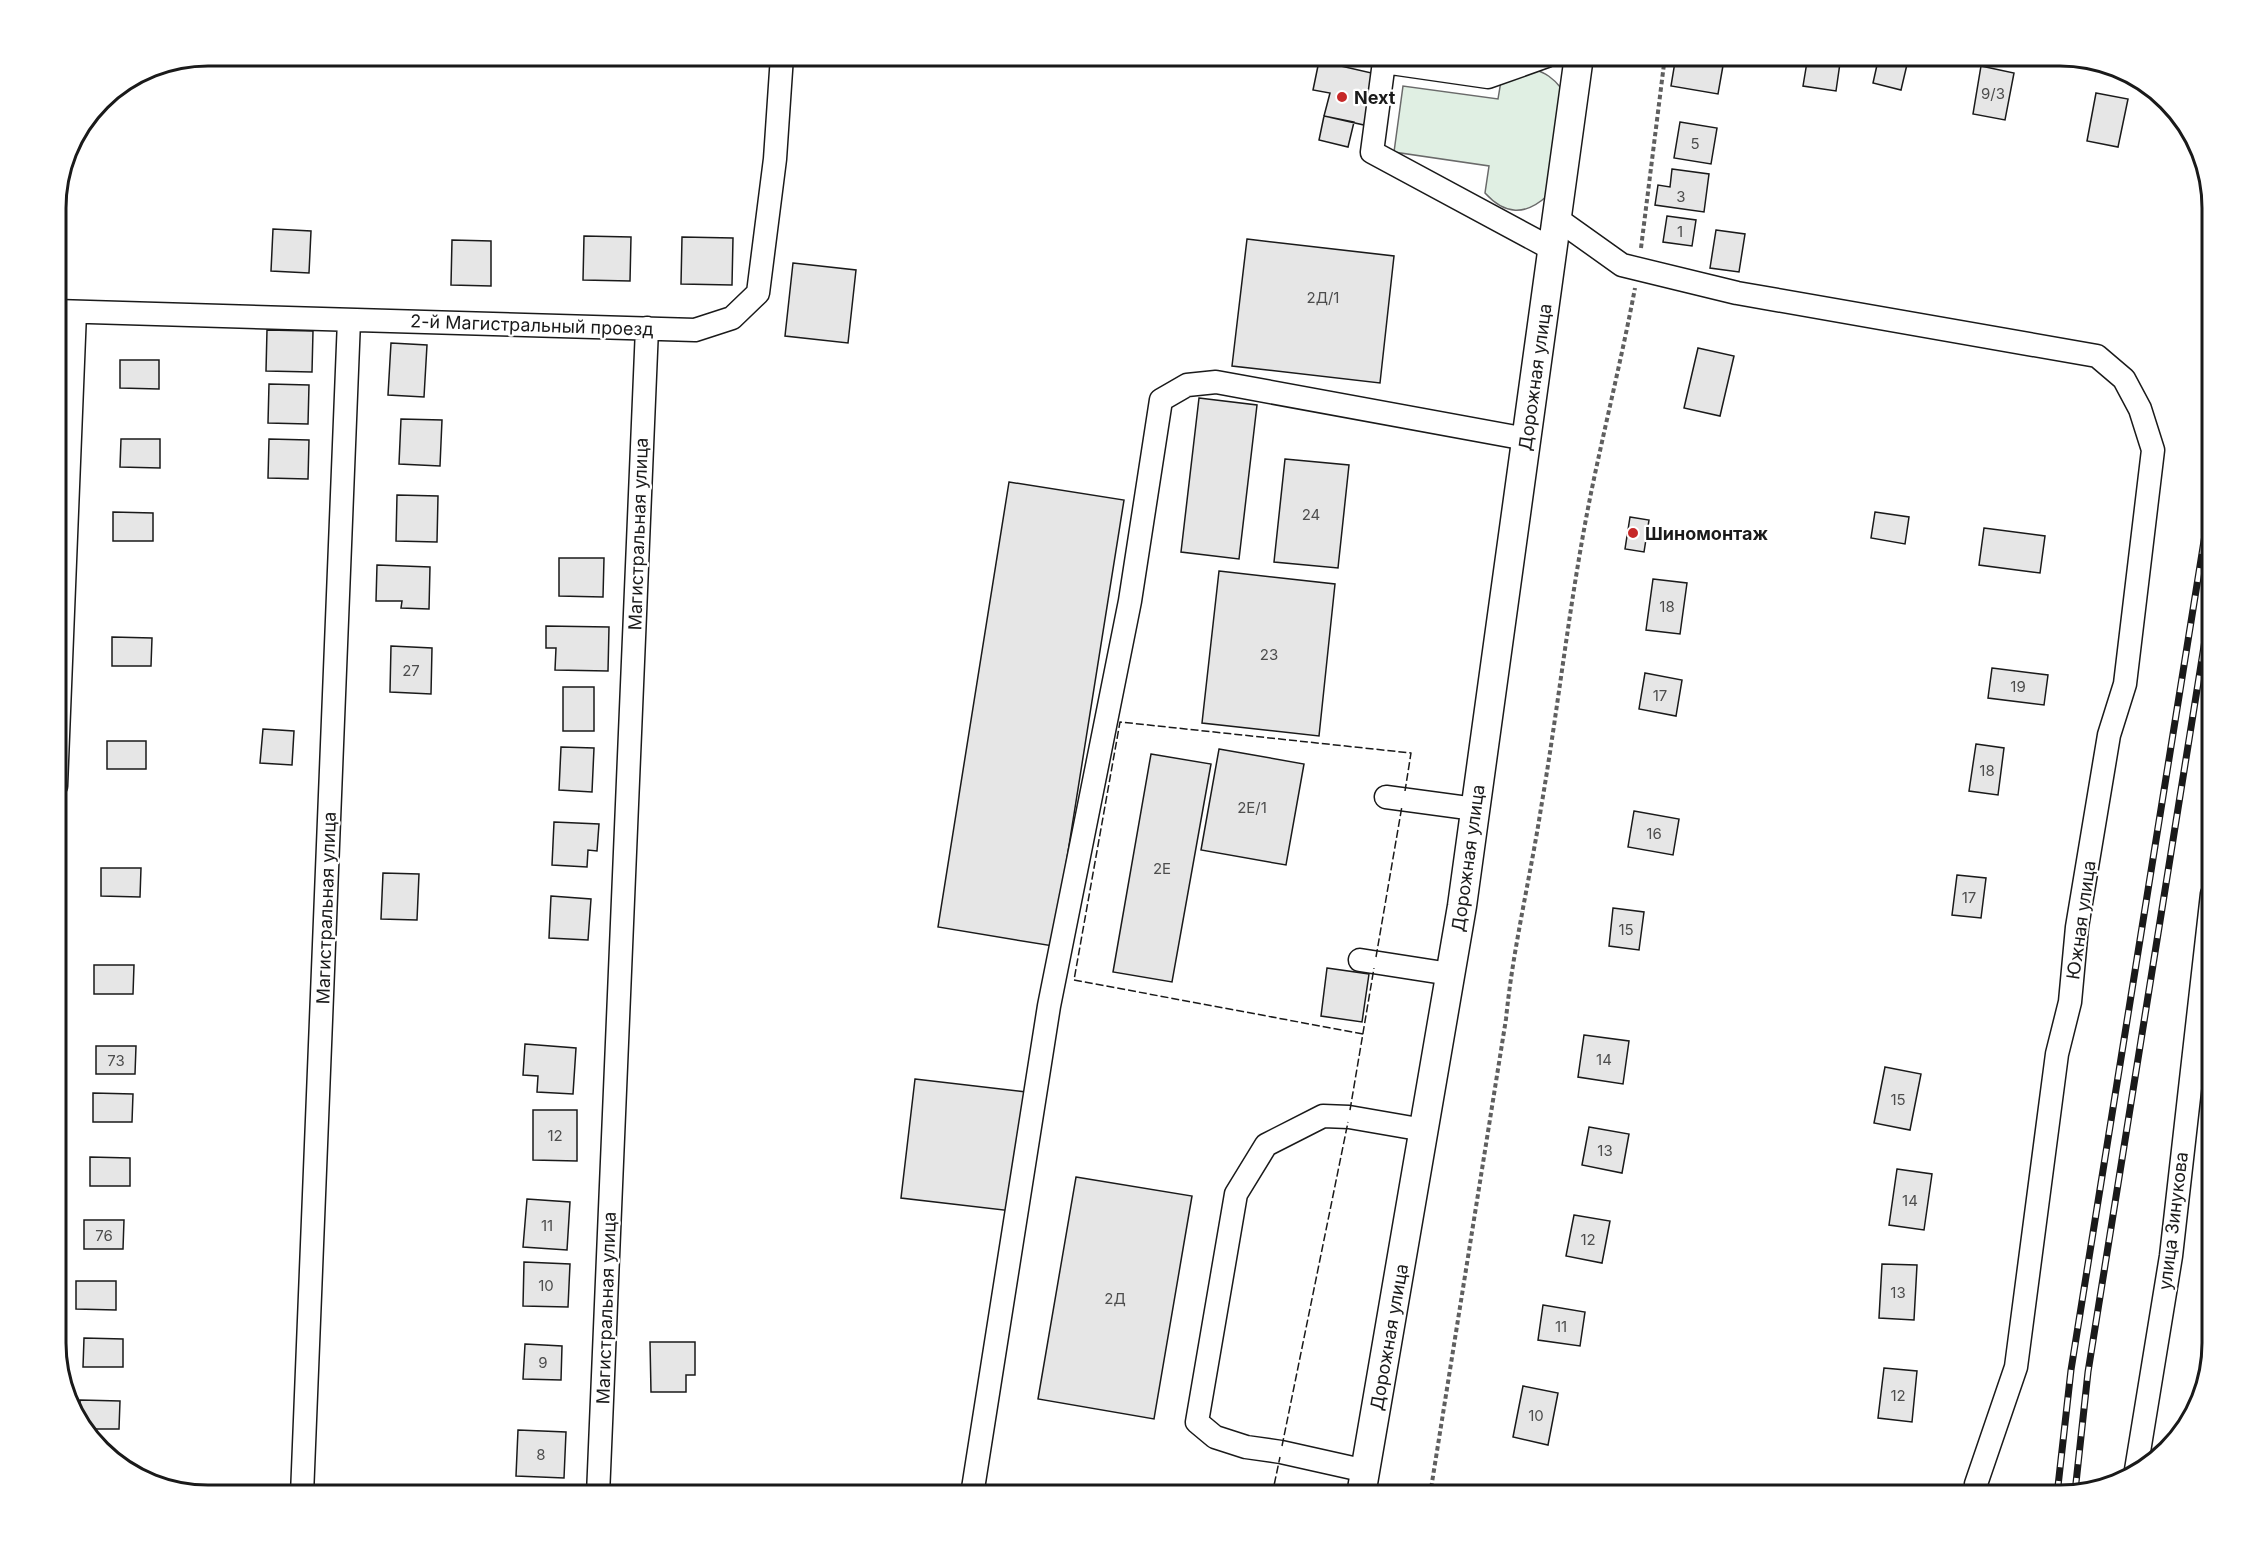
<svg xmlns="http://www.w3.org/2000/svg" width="2268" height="1551" font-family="Inter,sans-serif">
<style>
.green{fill:#e0efe3;stroke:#6a6a6a;stroke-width:1.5}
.building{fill:#e6e6e6;stroke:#1a1a1a;stroke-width:1.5}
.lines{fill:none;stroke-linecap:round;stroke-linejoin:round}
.minor-casing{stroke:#1a1a1a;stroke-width:25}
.major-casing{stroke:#1a1a1a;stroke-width:31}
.path{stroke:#5f5f5f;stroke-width:4;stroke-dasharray:4.5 3;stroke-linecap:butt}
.minor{stroke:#fff;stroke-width:22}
.major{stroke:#fff;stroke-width:28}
.rail-casing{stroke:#1a1a1a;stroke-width:7}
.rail{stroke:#fff;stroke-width:4.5;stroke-dasharray:14;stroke-linecap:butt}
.fence{stroke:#1a1a1a;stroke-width:1.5;stroke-dasharray:8 3;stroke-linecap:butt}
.poi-dot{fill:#c62828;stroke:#fff;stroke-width:2}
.labels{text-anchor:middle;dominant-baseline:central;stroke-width:4.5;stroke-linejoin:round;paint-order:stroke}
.number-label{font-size:15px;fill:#4d4d4d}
.poi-label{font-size:18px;font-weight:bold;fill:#1a1a1a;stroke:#fff;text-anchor:start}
.street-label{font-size:18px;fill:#1a1a1a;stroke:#fff}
.rim{fill:none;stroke:#1a1a1a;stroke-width:3}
</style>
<rect width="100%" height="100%" fill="#fff"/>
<path class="green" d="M1533,69C1546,73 1553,78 1561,88L1547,196C1525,216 1505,215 1485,193L1489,166L1394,152L1403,86L1498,99L1501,81Z"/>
<path class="building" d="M1676,56H1698L1724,60L1718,94L1671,86Z
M1808,56H1841L1836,91L1803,86Z
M1879,56H1909L1901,90L1873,83Z
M1319,61L1376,74L1364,125L1324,116L1330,93L1313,90Z
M1981,66L2014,73L2005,120L1973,114Z
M2096,93L2128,99L2118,147L2087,141Z
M1324,116L1354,122L1348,147L1319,140Z
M1680,122L1717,128L1711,164L1674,158Z
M1672,169L1709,174L1704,212L1655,205L1658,185L1670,187Z
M1667,216L1696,220L1692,246L1663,242Z
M273,229L311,231L309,273L271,271Z
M1716,230L1745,234L1739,272L1710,268Z
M584,236L631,237L630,281L583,280Z
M682,237L733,238L732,285L681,284Z
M1247,239L1394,256L1380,383L1232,366Z
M452,240L491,241V286L451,285Z
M793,263L856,270L848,343L785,336Z
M267,330L313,331L312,372L266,371Z
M391,343L427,345L424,397L388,395Z
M1698,348L1734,356L1720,416L1684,408Z
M120,360H159V389L120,388Z
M269,384L309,385L308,424L268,423Z
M1199,398L1257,405L1239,559L1181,552Z
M401,419L442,420L440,466L399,464Z
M121,439H160V468L120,467Z
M269,439L309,440L308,479L268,478Z
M1285,459L1349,465L1338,568L1274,562Z
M1009,482L1124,500L1053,946L938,927Z
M397,495L438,496L437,542L396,541Z
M113,512L153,513V541H113Z
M1875,512L1909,517L1905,544L1871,538Z
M1630,517L1649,520L1644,552L1625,549Z
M1984,528L2045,536L2040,573L1979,565Z
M559,558H604L603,597L559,596Z
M377,565L430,567L429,609L401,608L402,601H376Z
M1219,571L1335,584L1319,736L1202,723Z
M1653,579L1687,583L1680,634L1646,630Z
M546,626L609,627L608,671L555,670L556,648H546Z
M112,637L152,638L151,666H112Z
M391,646L432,648L431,694L390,692Z
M1992,668L2048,675L2044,705L1988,698Z
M1645,673L1682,680L1676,716L1639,709Z
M563,687H594V731H563Z
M263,729L294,731L292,765L260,763Z
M107,741H146V769H107Z
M1976,744L2004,748L1998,795L1969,791Z
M561,747L594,748L592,792L559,790Z
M1219,749L1304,764L1286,865L1201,850Z
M1151,754L1211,764L1172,982L1113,972Z
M1634,811L1679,819L1673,855L1628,847Z
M554,822L599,824L597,851L588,850L587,867L552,865Z
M101,868H141L140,897L101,896Z
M383,873L419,874L417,920L381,919Z
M1957,875L1986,878L1981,918L1952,915Z
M551,896L591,899L588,940L549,938Z
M1613,908L1644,912L1639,950L1609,946Z
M94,965H134L133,994H94Z
M1327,968L1369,974L1362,1022L1321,1016Z
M1584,1035L1629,1041L1623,1084L1578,1077Z
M525,1044L576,1048L573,1094L537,1092L538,1076L523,1075Z
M96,1046H136L135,1074H96Z
M1885,1067L1921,1074L1910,1130L1874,1123Z
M915,1079L1026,1092L1012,1211L901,1198Z
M93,1093L133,1094L132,1122H93Z
M533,1110H577V1161L533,1160Z
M1589,1127L1629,1134L1622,1173L1582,1165Z
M90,1157L130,1158V1186H90Z
M1897,1169L1932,1174L1924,1230L1889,1225Z
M1076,1177L1192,1196L1154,1419L1038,1399Z
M527,1199L570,1202L567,1250L523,1247Z
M1574,1215L1610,1221L1602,1263L1566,1256Z
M84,1220H124L123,1249H84Z
M524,1262L570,1264L568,1307L523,1306Z
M1882,1264L1917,1265L1914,1320L1879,1318Z
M76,1281H116V1310L76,1309Z
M1543,1305L1585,1312L1580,1346L1538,1340Z
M84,1338L123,1339V1367H83Z
M650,1342H695V1375H686V1392H651Z
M525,1344L562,1346L561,1380L523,1379Z
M1884,1368L1917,1371L1912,1422L1878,1418Z
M1523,1386L1558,1393L1548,1445L1513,1437Z
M80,1400L120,1401L119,1429H85L80,1423Z
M518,1430L566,1432L564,1478L516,1476Z
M1857,1485L1897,1491L1896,1495H1855Z"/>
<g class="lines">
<defs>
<path id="minor" d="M1547,56L1488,77L1384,62L1372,152L1552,249
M1556,218L1622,265L1737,293L2097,356L2124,379L2140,409L2153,450L2125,684L2109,735L2077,927L2070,1002L2057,1054L2016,1367L1976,1484L1975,1495
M56,311L695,330L732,318L758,293L775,159L782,56
M56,786L75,312
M1386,797L1475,809
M1360,960L1450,974
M1366,1471L1281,1452L1246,1447L1215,1437L1197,1422L1236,1194L1266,1145L1323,1116L1349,1117L1424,1130
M2135,1476L2171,1256L2212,894
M302,1495L349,320
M598,1495L647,328
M972,1495L1049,1006L1130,601L1161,400L1187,385L1216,382L1526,439"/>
<path id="major" d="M1361,1495L1462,906L1579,56"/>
</defs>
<use href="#minor" class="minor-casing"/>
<use href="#major" class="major-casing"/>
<path class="path" d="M1641,248L1665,56
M1430,1495L1506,1019C1513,948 1530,879 1541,808C1559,703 1570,597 1591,493C1605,425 1622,357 1635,288"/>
<use href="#minor" class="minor"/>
<use href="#major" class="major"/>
<defs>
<path id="rail" d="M2075,1492L2088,1372L2212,596
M2057,1495L2071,1370L2212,491"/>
</defs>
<use href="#rail" class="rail-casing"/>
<use href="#rail" class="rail"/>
<path class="fence" d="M1376,957L1402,806
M1363,1034L1074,980L1120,722L1411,753L1405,791
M1350,1110L1374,968
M1282,1446L1348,1122
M1076,1491L1098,1495
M1272,1495L1280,1457"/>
</g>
<g class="poi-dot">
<circle cx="1342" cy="97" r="6"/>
<circle cx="1633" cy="533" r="6"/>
</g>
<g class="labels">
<g class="number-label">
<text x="1993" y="93">9/3</text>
<text x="1695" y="143">5</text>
<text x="1681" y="196">3</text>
<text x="1680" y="231">1</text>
<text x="1323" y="297">2Д/1</text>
<text x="1311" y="514">24</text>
<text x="1667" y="606">18</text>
<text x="1269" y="654">23</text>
<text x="411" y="670">27</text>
<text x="2018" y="686">19</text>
<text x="1660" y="695">17</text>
<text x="1987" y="770">18</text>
<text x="1252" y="807">2Е/1</text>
<text x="1654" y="833">16</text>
<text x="1162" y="868">2Е</text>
<text x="1969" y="897">17</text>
<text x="1626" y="929">15</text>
<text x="1604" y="1059">14</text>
<text x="116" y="1060">73</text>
<text x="1898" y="1099">15</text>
<text x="555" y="1135">12</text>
<text x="1605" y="1150">13</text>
<text x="1910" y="1200">14</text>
<text x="547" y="1225">11</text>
<text x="104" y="1235">76</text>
<text x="1588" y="1239">12</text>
<text x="546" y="1285">10</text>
<text x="1898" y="1292">13</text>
<text x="1115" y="1298">2Д</text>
<text x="1561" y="1326">11</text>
<text x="543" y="1362">9</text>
<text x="1898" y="1395">12</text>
<text x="1536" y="1415">10</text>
<text x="541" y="1454">8</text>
</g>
<g class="poi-label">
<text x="1354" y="97">Next</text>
<text x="1645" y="533">Шиномонтаж</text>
</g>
<g class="street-label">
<text transform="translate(532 325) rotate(2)">2-й Магистральный проезд</text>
<text transform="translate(1535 377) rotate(-82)">Дорожная улица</text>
<text transform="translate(638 534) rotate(-88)">Магистральная улица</text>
<text transform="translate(1468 858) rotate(-82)">Дорожная улица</text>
<text transform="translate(326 908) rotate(-88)">Магистральная улица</text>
<text transform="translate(2081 920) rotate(-82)">Южная улица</text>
<text transform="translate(2173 1221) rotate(-83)">улица Зинукова</text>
<text transform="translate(606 1308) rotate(-88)">Магистральная улица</text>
<text transform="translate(1389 1337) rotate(-80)">Дорожная улица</text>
</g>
</g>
<path d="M0 0H2268V1551H0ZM208 66H2060A142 142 0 0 1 2202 208V1343A142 142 0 0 1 2060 1485H208A142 142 0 0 1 66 1343V208A142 142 0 0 1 208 66Z" fill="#fff" fill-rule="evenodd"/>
<path class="rim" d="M208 66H2060A142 142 0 0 1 2202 208V1343A142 142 0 0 1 2060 1485H208A142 142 0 0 1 66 1343V208A142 142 0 0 1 208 66Z"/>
</svg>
